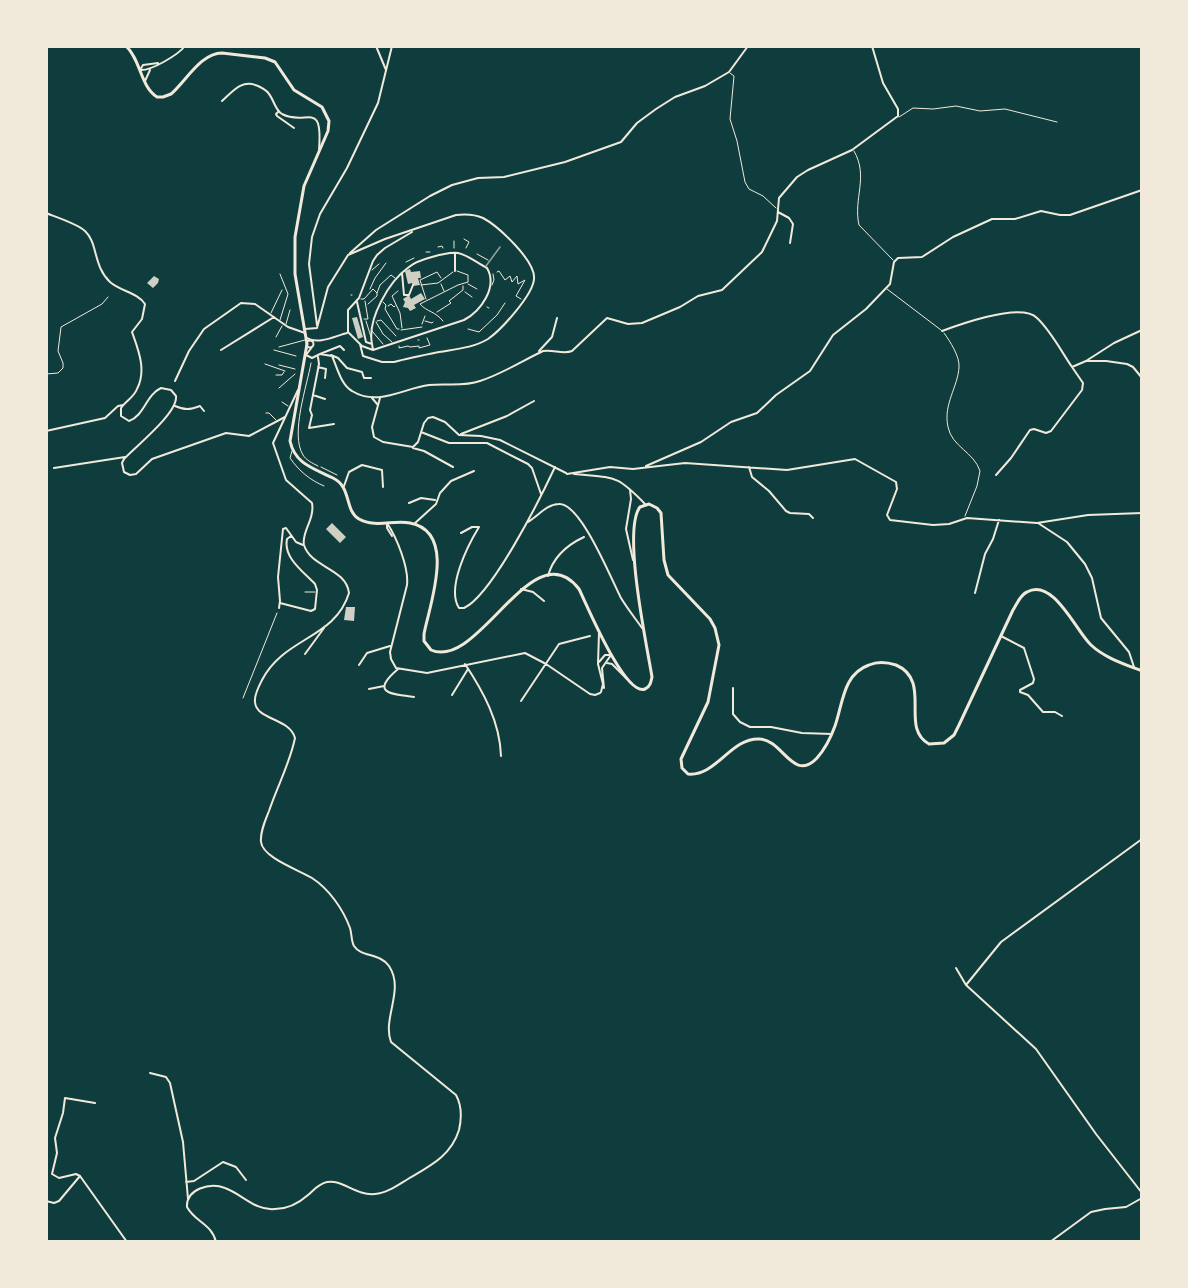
<svg xmlns="http://www.w3.org/2000/svg" width="1188" height="1288" font-family="'Alegreya Sans',sans-serif">
<style>
.building{fill:#cfcfc3}
.lines{fill:none;stroke-linecap:round;stroke-linejoin:round}
.path{stroke:#f1e9da;stroke-width:1}
.service{stroke:#f1e9da;stroke-width:1}
.minor{stroke:#f1e9da;stroke-width:2}
.tertiary{stroke:#f1e9da;stroke-width:2}
.primary{stroke:#f1e9da;stroke-width:3}
.rail{stroke:#97a49c;stroke-width:1.5}
</style>
<rect width="100%" height="100%" fill="#0f3d3e"/>
<path class="building" d="M410,269L411,272L420,271L421,278H418L420,285L413,286L412,283L408,284L405,271Z
M154,276L159,279L158,283L153,288L147,283Z
M421,293L425,299L414,305L416,308L410,311L408,308L403,307L405,302L403,299L409,295L411,299Z
M357,317L363,337L358,339L352,318Z
M332,523L346,537L340,543L326,529Z
M346,607H355L354,621L344,620Z"/>
<g class="lines">
<path class="path" d="M464,239L469,242L466,248
M454,241V248
M438,247L442,246L443,248
M426,252H430
M477,254L488,260
M406,262L414,258
M497,272L499,271L505,280L510,276L512,282L517,276L518,284L525,280L516,296L521,299
M487,307L489,308
M425,321L432,323L433,322
M422,324L425,316
M468,329L479,332L497,315L505,303
M418,340H419
M399,346V348L408,346L410,347L419,346V348L430,345L427,338
M311,363C307,386 290,434 303,455C306,460 312,463 318,466
M46,374L58,373L63,368V363L58,351L61,327L102,304L108,297
M321,467L337,475
M243,698L277,613"/>
<path class="service" d="M730,73L734,76L730,119L737,141L745,182L749,189L763,196L776,208
M899,117L913,108L933,109L956,106L980,111L1005,109L1057,122
M854,151C869,177 853,198 859,225L893,260
M372,270L379,264
M441,284L444,291
M468,284L477,289
M421,285L438,283L453,272
M492,285L494,280L493,274
M370,289L375,278L386,263
M887,289L941,330
M398,291L392,296L400,313L402,328
M465,292L472,297
M351,295H352
M361,299H364L373,289L377,293L380,285L391,275L395,278
M426,299L420,280L437,272L441,278
M383,302L386,305L385,309L397,329H399
M368,304L377,296V293
M388,306L391,304L394,307L395,306
M437,312L451,303L449,301L463,290V286
M271,313L282,290
M364,319H368L365,301
M280,320L288,294L280,274
M366,321L371,337
M377,321L381,320L396,336
M443,321C435,311 427,312 420,304L458,285L468,282V275L457,271
M376,322L383,334L392,342
M286,324L290,310
M401,330L422,327
M372,331L383,344
M944,333C950,341 960,357 959,367C958,387 943,404 948,427C952,447 974,452 980,471L977,486L965,516
M276,337L282,326
M279,347L305,340
M274,350L296,356
M265,364L285,371
M279,365L295,369
M276,375H282L284,372
M279,388L295,374
M282,402L288,406
M266,413H269L276,420
M292,451L290,458C299,471 310,480 324,486
M305,592H315"/>
<path class="minor" d="M376,46L386,70
M222,101C234,90 242,79 258,86C262,88 267,90 269,94C274,100 275,110 282,114C306,127 323,98 319,150
M278,112L276,114L277,116L294,128
M778,212L789,218L793,224L790,243
M46,213C56,217 78,224 85,231C98,243 93,266 110,282C120,291 138,293 145,304L142,319L132,332C138,349 147,370 137,389C134,397 126,401 121,408V416L129,421C144,416 146,395 161,388L171,390L176,396C178,413 136,446 124,459L122,463L124,472L130,475L136,474L152,459L226,433L249,436L285,417
M350,253L376,230L430,196L452,185L478,178L504,177L565,162L621,142L637,123L656,109L675,97L705,86L729,72L748,46
M455,253V271
M402,273L404,295H409L413,285
M357,302L366,342L372,344L373,350
M317,325L309,264L312,237L320,214L347,168L378,103L392,46
M305,329L317,328L328,287L348,255L385,239L456,215C465,214 474,214 483,218C498,226 536,261 534,279C533,295 501,330 488,339C473,348 456,349 439,352C424,355 409,358 394,362H382L363,356L360,344
M942,331C961,324 1021,302 1037,318C1051,331 1061,351 1072,367
M348,332V310L359,298L373,261L377,255L385,248L412,232
M348,332L362,346L373,350
M307,338C318,345 335,336 347,333
M306.5 344a3.5 3.5 0 1 1 7 0a3.5 3.5 0 1 1-7 0Z
M372,344C367,319 389,281 409,267C417,260 429,258 439,255C445,254 452,252 458,253C468,255 477,263 487,268C498,287 481,311 464,320L373,350
M312,347L306,355L312,358L320,354L332,356C337,367 341,385 352,391C378,407 404,388 429,385C446,383 463,387 480,381C502,374 522,361 543,351C553,349 563,355 572,351L607,318L628,324L642,323L680,307L698,296L722,290L762,252L777,221L779,198L797,177L808,170L852,150L898,116V109L883,83L872,46
M221,350L274,317
M539,351L552,337L557,318
M320,354L340,346L344,350
M331,355L338,358L347,368L362,372L364,378H371
M318,357L319,364L310,410L312,415L309,428L334,424
M1086,361L1114,343L1142,330
M318,367L326,369L325,378
M175,381L189,351L204,329L241,303L255,304L288,327L305,333
M313,395L325,399
M372,398L378,405
M380,398L372,427L374,437L383,442L413,447L418,442L424,423L428,418L433,417L445,422L459,435L481,436L500,440L566,473
M175,406C184,410 190,410 200,406L204,411
M46,431L105,418L118,406L123,405
M421,432L449,443H487L528,464L532,468L541,494
M461,434L507,416L534,401
M413,448L424,451L453,467
M646,466L701,442L731,422L757,413L776,395L810,371L833,335L866,309L890,284L894,262L898,258L922,257L953,237L992,219H1015L1041,211L1060,215H1070L1142,190
M749,467L752,477L769,491L786,511L790,513L809,514L813,518
M54,468L125,457
M567,474L610,467L633,469L685,463L787,470L855,459L896,482L897,489L887,515L890,520L933,525L949,524L967,518L1037,523L1088,515L1142,513
M574,474C615,478 616,474 645,504
M996,475L1011,458L1030,430L1034,429L1046,433L1051,431L1082,390L1083,383L1072,367L1086,361H1106L1127,364L1133,367L1142,378
M344,486L349,472L362,465L382,470L383,487
M630,490L631,499L626,529L633,560
M409,503L421,498L435,500
M528,522C538,516 547,504 559,504C581,503 611,579 621,598C627,608 635,618 642,628
M387,523C397,538 409,568 407,585L390,652L391,659L396,668L427,673L525,653L546,664L590,694L595,695L600,693
M387,523V528L392,536
M1038,523L1067,542L1085,564L1092,578L1101,618L1129,652L1134,667
M414,524L436,504L440,493L451,481L474,471
M461,533L472,527H479C468,545 446,588 459,608H464C492,595 540,499 555,467
M548,576C553,557 567,545 584,537
M521,589L533,592L544,601
M975,593L985,554L993,539L999,520
M280,603L311,611L315,609L317,590L315,584C304,572 283,558 287,539L291,536
M279,608L280,601L278,577L283,529L286,528L296,542L303,545
M599,633L598,664L603,684L601,692
M1001,636L1024,648L1034,679L1033,683L1020,690V692L1028,695L1043,712H1055L1062,716
M305,654L324,628
M599,662L605,655H611
M607,663L612,664L627,679
M465,664C483,691 500,722 501,756
M359,665L367,653L390,646
M398,669C370,693 390,694 414,697
M604,688L602,668L611,655
M733,688V714L740,722L750,727H771L802,733L832,734
M369,689L384,686
M452,695L468,669
M521,701L559,644L590,636
M956,968L966,985L1036,1049L1096,1134L1142,1193
M966,985L1001,942L1142,839
M150,1073L166,1077L170,1083L183,1142L188,1199
M80,1176L76,1174L59,1178L52,1174L57,1153L55,1138L63,1113L65,1098L95,1103
M186,1182L194,1181L223,1162L236,1167L246,1180
M46,1201L54,1203L59,1201L80,1176L127,1242
M1050,1242L1091,1212L1105,1209L1126,1207L1142,1198"/>
<path class="tertiary" d="M140,70C151,71 178,55 185,46
M140,70L143,65L158,63
M145,81L150,70
M216,1242C212,1224 195,1222 187,1207C186,1189 210,1182 225,1188C242,1194 255,1211 275,1209C287,1209 299,1203 308,1195C314,1190 318,1184 327,1182C342,1179 356,1196 375,1194C387,1193 398,1185 408,1179C430,1166 451,1156 459,1130C462,1117 462,1106 456,1095L391,1042C382,1018 405,990 389,966C380,953 361,957 354,946C351,941 352,934 350,928C343,909 329,889 312,878C299,870 263,858 261,842C260,832 265,821 269,811C277,787 290,763 295,738C290,718 256,720 255,702C254,695 259,686 262,680C284,637 335,639 349,593C346,568 311,568 304,545C301,533 315,519 312,503L286,480L273,443L298,390"/>
<path class="primary" d="M126,46C141,60 140,86 157,97H163L171,94C186,81 201,53 222,53L265,58L275,62L294,90L322,107L329,121L328,131L304,186L295,237V274L307,344L290,441C295,464 313,468 333,478C352,487 344,510 359,519C375,528 393,520 410,523C458,532 429,606 424,634V641L431,650C479,671 533,529 579,589C587,605 625,697 645,689C650,687 651,682 652,677C647,646 622,530 640,507L649,504L657,508L661,513L664,560L668,575L710,619L715,628L719,645L708,702L681,759L682,768L688,774C716,777 731,737 760,739C783,740 793,783 817,758C825,749 831,737 835,726C843,703 843,674 869,665C878,661 887,662 896,665C933,681 899,728 929,744L944,743L954,735L959,725L1013,610C1017,604 1020,595 1027,592C1053,577 1076,631 1091,645C1105,658 1124,664 1142,671"/>
<path class="rail" d="M486,266L500,247"/>
</g>
<rect width="1188" height="1288" fill="none" stroke="#f1e9da" stroke-width="96"/>
</svg>
